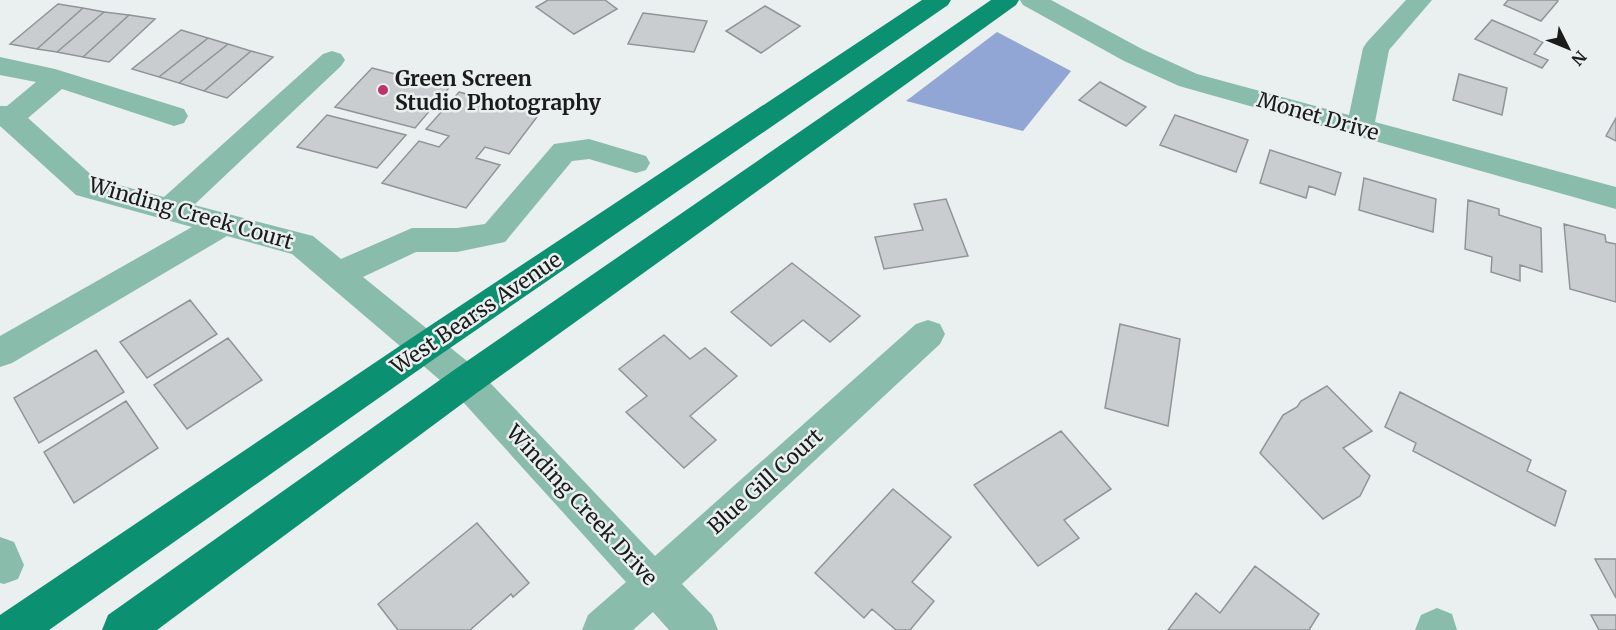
<svg xmlns="http://www.w3.org/2000/svg" width="1616" height="630" font-family="Merriweather,serif">
<style>
.water{fill:#91a6d4}
.building{fill:#cacdcf;stroke:#919496;stroke-width:1.5}
.lines{fill:none;stroke-linecap:round;stroke-linejoin:round}
.minor{fill:#89bcaa;fill-rule:evenodd}
.major{fill:#0c9072;fill-rule:evenodd}
.poi-dot{fill:#bd336c;stroke:#eaefef;stroke-width:2}
.labels{text-anchor:middle;dominant-baseline:central;stroke-width:5;stroke-linejoin:round;paint-order:stroke}
.poi-label{font-size:21px;font-weight:bold;fill:#1a1b1b;stroke:#eaefef;text-anchor:start}
.street-label{font-size:21px;fill:#1a1b1b;stroke:#eaefef}
</style>
<rect width="100%" height="100%" fill="#eaefef"/>
<path class="water" d="M997,32L1071,71L1023,131L906,101Z"/>
<path class="building" d="M548,0H605L617,9L574,34L536,7Z
M1508,0H1556L1558,1L1541,21L1504,5Z
M58,4L83,8L37,49L10,44Z
M765,6L800,26L761,53L726,31Z
M83,8L104,12L57,52L37,49Z
M104,12L129,15L83,57L57,52Z
M643,13L707,21L694,52L628,44Z
M129,15L155,19L109,62L83,57Z
M1492,20L1543,42L1534,54L1548,60L1542,68L1475,39Z
M181,30L208,38L159,77L132,69Z
M208,38L228,44L179,83L159,77Z
M228,44L251,51L204,91L179,83Z
M251,51L273,57L227,98L204,91Z
M372,68L449,88L415,128L335,107Z
M1459,74L1507,88L1502,115L1453,100Z
M1100,82L1146,107L1126,126L1079,100Z
M459,92L540,113L509,154L485,147L476,158L500,165L466,208L382,183L419,141L439,147L449,136L426,129Z
M327,115L386,130L406,135L377,168L297,147Z
M1175,115L1248,140L1236,172L1160,145Z
M1616,118V141L1606,136Z
M1270,150L1341,173L1335,195L1309,186L1306,198L1260,183Z
M1364,178L1436,199L1433,232L1359,210Z
M946,199L968,256L884,269L875,237L923,230L914,204Z
M1468,200L1499,209V215L1541,228L1542,272L1520,265V281L1491,272L1492,257L1465,249Z
M1564,224L1605,235L1606,242L1616,244V302L1570,289Z
M792,263L860,316L830,342L803,320L771,346L731,312Z
M190,300L217,334L147,378L120,342Z
M1120,324L1180,339L1168,426L1105,408Z
M664,335L690,359L705,348L737,376L690,416L716,440L684,468L626,412L647,396L619,369Z
M228,338L262,380L187,429L154,385Z
M96,350L124,392L39,443L14,398Z
M1327,386L1372,431L1343,448L1370,476L1360,496L1323,519L1260,453L1283,415L1297,407L1301,401Z
M1400,392L1531,460L1527,471L1566,491L1555,526L1413,451L1416,443L1385,427Z
M126,401L158,448L74,503L44,452Z
M1061,431L1111,489L1064,520L1079,538L1038,566L974,485Z
M893,489L951,537L912,582L934,601L910,630H896L872,609L864,618L815,573Z
M477,523L529,583L513,597L511,594L470,630H398L378,604Z
M1595,559H1616V598Z
M1255,566L1319,614L1309,630H1168L1196,593L1220,613Z
M1591,615H1616V630H1599Z"/>
<g class="lines">
<path class="minor" d="M1020,0H1051L1142,49L1197,74L1349,115L1363,48L1367,42L1406,0H1432L1389,50L1375,122L1616,187V209L1179,86L1124,61L1023,5Z
M332,51L341,54L345,60L341,66L194,205L313,236L341,259L412,228H457L485,224L554,144L589,139L646,156L650,163L646,170L636,173L589,159L572,161L505,242L457,252H416L363,277L478,370L655,556L916,324L928,320L940,324L945,334L940,344L682,584L712,615L718,630H669L653,612L633,630H582L588,615L626,582L454,392L292,254L227,236L12,363L0,367V336L192,227L76,195L0,126V106H7L36,82L0,75V57L55,69L184,109L188,116L184,123L174,126L62,89L28,118L96,179L164,197L323,54Z
M0,537L14,542L24,565L18,579L4,584L0,583Z
M1437,608L1452,614L1457,630H1415L1421,615Z"/>
<path class="major" d="M922,0H951L948,5L437,357L49,630H0V615L413,337Z
M991,0H1019L1016,5L478,392L157,630H102L108,615L454,370Z"/>
</g>
<circle class="poi-dot" cx="383" cy="90" r="6"/>
<g class="labels">
<g class="poi-label">
<text x="395" y="78">Green Screen<tspan x="395" dy="24">Studio Photography</tspan></text>
</g>
<g class="street-label">
<text transform="translate(1318 116) rotate(16)">Monet Drive</text>
<text transform="translate(191 213) rotate(16)">Winding Creek Court</text>
<text transform="translate(476 313) rotate(-34)">West Bearss Avenue</text>
<text transform="translate(765 481) rotate(-42)">Blue Gill Court</text>
<text transform="translate(582 505) rotate(47)">Winding Creek Drive</text>
</g>
</g>
<g transform="translate(1568 48) rotate(133)" stroke="#eaefef" stroke-width="4.5" paint-order="stroke">
<path d="M0-4.5L10 22L0 15L-10 22Z" fill="#1a1b1b"/>
<text y="-9" font-size="16" font-weight="bold" text-anchor="middle" fill="#1a1b1b">N</text>
</g>
</svg>
